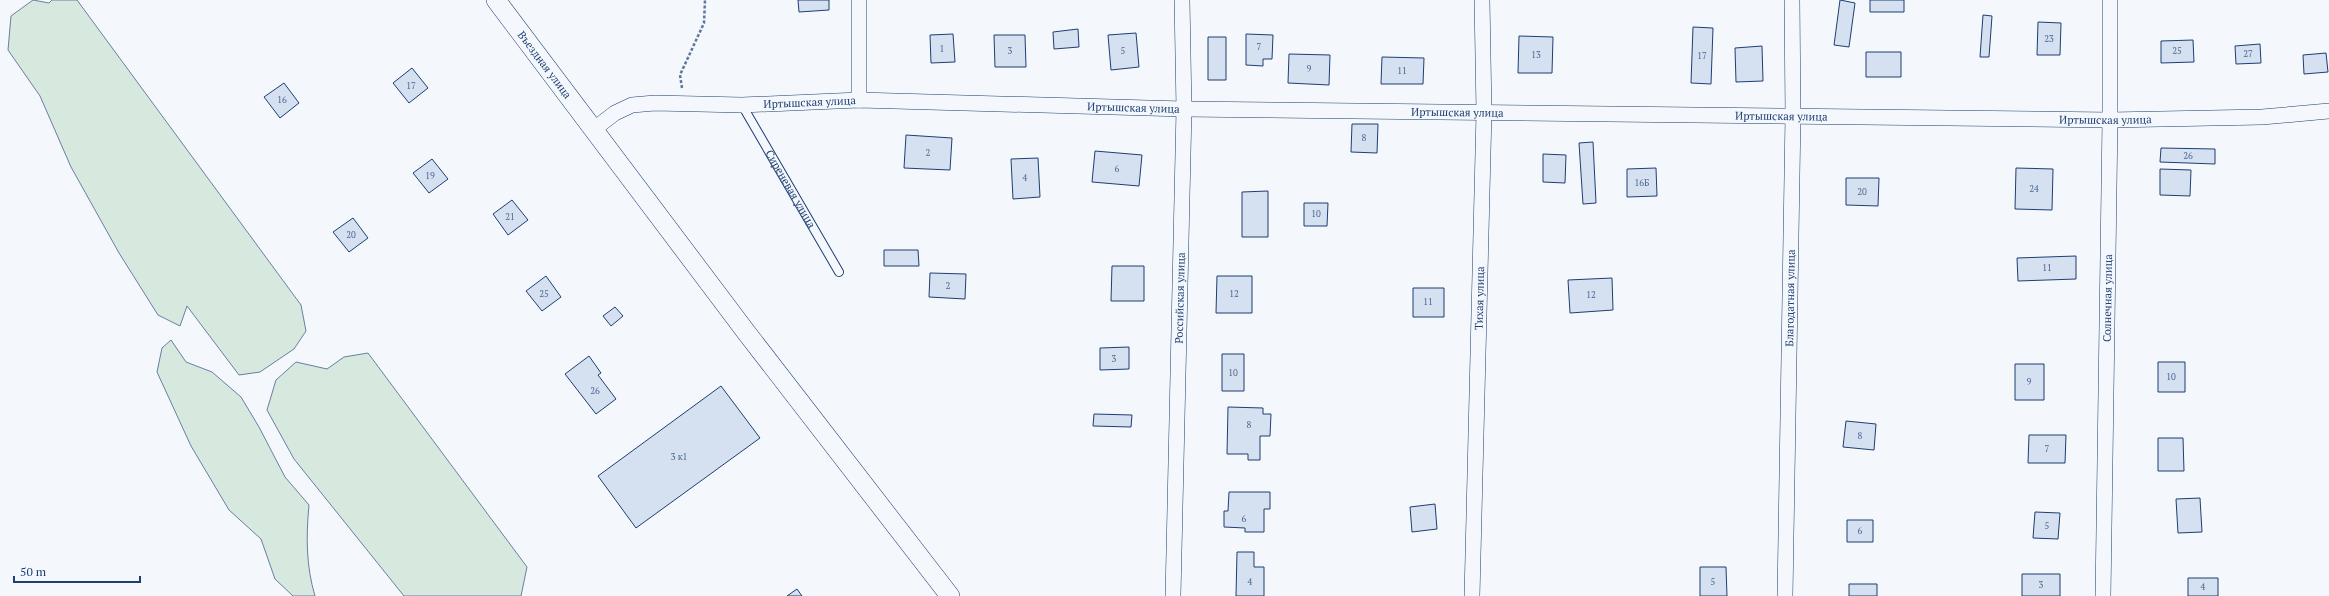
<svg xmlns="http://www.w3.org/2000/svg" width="2329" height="596" font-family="'PT Serif',serif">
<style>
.green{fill:#d7e8df;stroke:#687fa3}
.building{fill:#d5e0f0;stroke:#1d3f73}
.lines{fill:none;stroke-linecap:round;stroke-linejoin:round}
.service-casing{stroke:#1d3f73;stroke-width:10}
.minor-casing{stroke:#1d3f73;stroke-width:16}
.tertiary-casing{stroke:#1d3f73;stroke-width:20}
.path{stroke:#5e769c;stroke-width:2.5;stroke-dasharray:3 2;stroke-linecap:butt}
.service{stroke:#f4f7fb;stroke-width:8}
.minor{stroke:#f4f7fb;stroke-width:15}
.tertiary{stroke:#f4f7fb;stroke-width:19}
.labels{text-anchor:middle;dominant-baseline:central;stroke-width:3;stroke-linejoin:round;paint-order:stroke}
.number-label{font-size:9px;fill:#4b6792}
.street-label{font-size:11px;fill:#1d3f73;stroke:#f4f7fb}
</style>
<rect width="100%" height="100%" fill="#f4f7fb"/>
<path class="green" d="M33,0L49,3L52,0H77L301,305L306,331L294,349L260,372L239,375L187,306L180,326L158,315L119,253L71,167L40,96L8,50L11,16Z
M171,340L186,362L212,372L241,397L259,427L285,477L309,505C306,536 306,566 315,596H293L275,579L261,539L229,510L191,446L157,372L162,348Z
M368,353L527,567L521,596H404L294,459L267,410L276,380L296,362L327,369L344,357Z"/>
<path class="building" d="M798,0H829V10L799,12Z
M1840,0L1855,3L1849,47L1834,45Z
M1870,0H1904V12H1870Z
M1983,15L1992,16L1989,57H1980Z
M2038,22L2061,23L2060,55H2037Z
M1693,27L1713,28L1711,84L1691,83Z
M1078,29L1079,47L1054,49L1053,32Z
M1136,33L1139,67L1111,70L1108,35Z
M953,34L955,62L931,63L930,35Z
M1246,34L1273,35L1272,59H1263V66L1246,65Z
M994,35H1025L1026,67H995Z
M1519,36L1553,37L1552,73H1518Z
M1208,37H1226V80H1208Z
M2193,40L2194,62L2161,63V41Z
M2260,44L2261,63L2236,64L2235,46Z
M1762,46L1763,81L1736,82L1735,48Z
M1866,52H1901V77H1866Z
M2326,53L2328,72L2304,74L2303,55Z
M1289,54L1330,55L1329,85L1288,83Z
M1382,57L1424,58L1423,84H1381Z
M412,68L428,88L409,103L393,83Z
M284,83L299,103L280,118L264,97Z
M1352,124H1378L1377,153L1351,152Z
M906,135L952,138L950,170L904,168Z
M1593,142L1596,203L1583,204L1579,143Z
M2161,148L2215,149V164L2160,162Z
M1095,151L1142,155L1139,186L1092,182Z
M1543,154L1566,155L1565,183L1543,182Z
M1038,158L1040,197L1013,199L1011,159Z
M432,159L448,179L429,193L413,173Z
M1656,168L1657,196L1627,197V169Z
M2016,168L2053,169L2052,210L2015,209Z
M2160,169L2191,170L2190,196L2160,195Z
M1846,178H1879L1878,206L1846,205Z
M1268,191V237H1242V192Z
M512,200L528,220L508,235L493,214Z
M1304,203H1328L1327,226H1304Z
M353,218L368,238L349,252L333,232Z
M884,250H918L919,266H884Z
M2076,256V279L2018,281L2017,258Z
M1112,266H1144V301H1111Z
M930,273L966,274L965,299L929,297Z
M546,276L561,297L542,311L526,291Z
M1217,276H1252V313H1216Z
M1612,278L1613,310L1570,313L1568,280Z
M1413,288H1444V317H1413Z
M615,307L623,316L611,326L603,316Z
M1129,347V369L1100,370V348Z
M1222,354H1244V391H1222Z
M589,356L601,373L598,375L616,399L596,414L565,374Z
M2158,362H2185V392H2158Z
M2015,364H2044V400H2015Z
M721,386L760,438L636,528L598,476Z
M1228,407L1263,408V414H1271L1270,436H1260V460H1248V454H1227Z
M1094,414L1132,415L1131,427L1093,426Z
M1846,421L1876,424L1874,450L1843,447Z
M2029,435H2066L2065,463H2028Z
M2158,438H2183L2184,471H2158Z
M1229,492H1270V509H1264V532H1245V528L1224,527V511H1228Z
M2200,498L2202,532L2178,533L2176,499Z
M1435,504L1437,529L1412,532L1410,507Z
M2035,512L2060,513L2058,539L2033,538Z
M1847,520H1873V542H1847Z
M1237,552H1254V567H1264V596H1236Z
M1700,567H1726L1727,596H1700Z
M2022,574H2060V596H2022Z
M2188,578H2218V596H2188Z
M1849,584H1877V596H1849Z
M797,589L802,596H787Z"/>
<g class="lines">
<defs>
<g id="service">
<path id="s1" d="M742,105L839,272"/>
</g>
<g id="minor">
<path d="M859,100V0"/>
<path id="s2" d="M594,129L615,113L632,105L655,103L742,105L859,100L1184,109L2110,120L2262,117L2329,111"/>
<path id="s3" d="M1173,596L1184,109L1182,0"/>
<path id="s4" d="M1472,596L1484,112L1482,0"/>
<path id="s5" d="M1785,596L1793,116L1792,0"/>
<path id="s6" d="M2103,596L2110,120V0"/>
</g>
<g id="tertiary">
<path id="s7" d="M496,0L746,332L950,596"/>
</g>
</defs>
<use href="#service" class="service-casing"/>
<use href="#minor" class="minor-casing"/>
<use href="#tertiary" class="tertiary-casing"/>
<path class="path" d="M682,88L680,75L704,23L705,0"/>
<use href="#service" class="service"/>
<use href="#minor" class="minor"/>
<use href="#tertiary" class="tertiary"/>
</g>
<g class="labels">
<g class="number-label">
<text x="2049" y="39">23</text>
<text x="1259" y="47">7</text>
<text x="942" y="49">1</text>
<text x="1010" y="51">3</text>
<text x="1123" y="51">5</text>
<text x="2177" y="51">25</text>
<text x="2248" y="54">27</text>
<text x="1536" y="55">13</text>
<text x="1702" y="56">17</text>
<text x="1309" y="69">9</text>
<text x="1402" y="71">11</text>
<text x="411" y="86">17</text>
<text x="282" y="100">16</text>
<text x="1364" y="138">8</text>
<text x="928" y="153">2</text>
<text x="2188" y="156">26</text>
<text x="1117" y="169">6</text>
<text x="430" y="176">19</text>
<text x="1025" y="178">4</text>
<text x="1642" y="183">16Б</text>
<text x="2034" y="189">24</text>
<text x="1862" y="192">20</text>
<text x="1316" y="214">10</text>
<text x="510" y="217">21</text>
<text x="351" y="235">20</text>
<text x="2047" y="268">11</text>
<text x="948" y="286">2</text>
<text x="544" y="294">25</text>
<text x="1234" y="294">12</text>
<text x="1591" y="295">12</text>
<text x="1428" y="302">11</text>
<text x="1114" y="359">3</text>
<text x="1233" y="373">10</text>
<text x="2171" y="377">10</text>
<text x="2029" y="382">9</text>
<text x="595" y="391">26</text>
<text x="1249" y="425">8</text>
<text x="1860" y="436">8</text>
<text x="2047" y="449">7</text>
<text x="679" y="457">3 к1</text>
<text x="1244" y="519">6</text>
<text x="2047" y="526">5</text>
<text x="1860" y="531">6</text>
<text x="1250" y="582">4</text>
<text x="1713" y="582">5</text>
<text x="2041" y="585">3</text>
<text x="2203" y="587">4</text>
</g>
<g class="street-label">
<text stroke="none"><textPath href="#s7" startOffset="81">Въездная улица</textPath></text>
<text stroke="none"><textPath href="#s2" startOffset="223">Иртышская улица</textPath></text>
<text stroke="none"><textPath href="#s2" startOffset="547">Иртышская улица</textPath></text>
<text stroke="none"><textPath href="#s2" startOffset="871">Иртышская улица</textPath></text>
<text stroke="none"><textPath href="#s2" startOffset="1195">Иртышская улица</textPath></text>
<text stroke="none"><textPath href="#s2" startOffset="1519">Иртышская улица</textPath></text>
<text stroke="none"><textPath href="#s1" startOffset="97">Сиреневая улица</textPath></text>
<text stroke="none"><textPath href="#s3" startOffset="298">Российская улица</textPath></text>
<text stroke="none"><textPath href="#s4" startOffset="298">Тихая улица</textPath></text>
<text stroke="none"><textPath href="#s5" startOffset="298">Благодатная улица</textPath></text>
<text stroke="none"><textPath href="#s6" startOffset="298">Солнечная улица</textPath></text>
</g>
</g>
<path d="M14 576v6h126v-6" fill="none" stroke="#1d3f73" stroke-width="2"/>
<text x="20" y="576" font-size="12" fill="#1d3f73" stroke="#f4f7fb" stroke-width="3" paint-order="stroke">50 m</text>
</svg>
